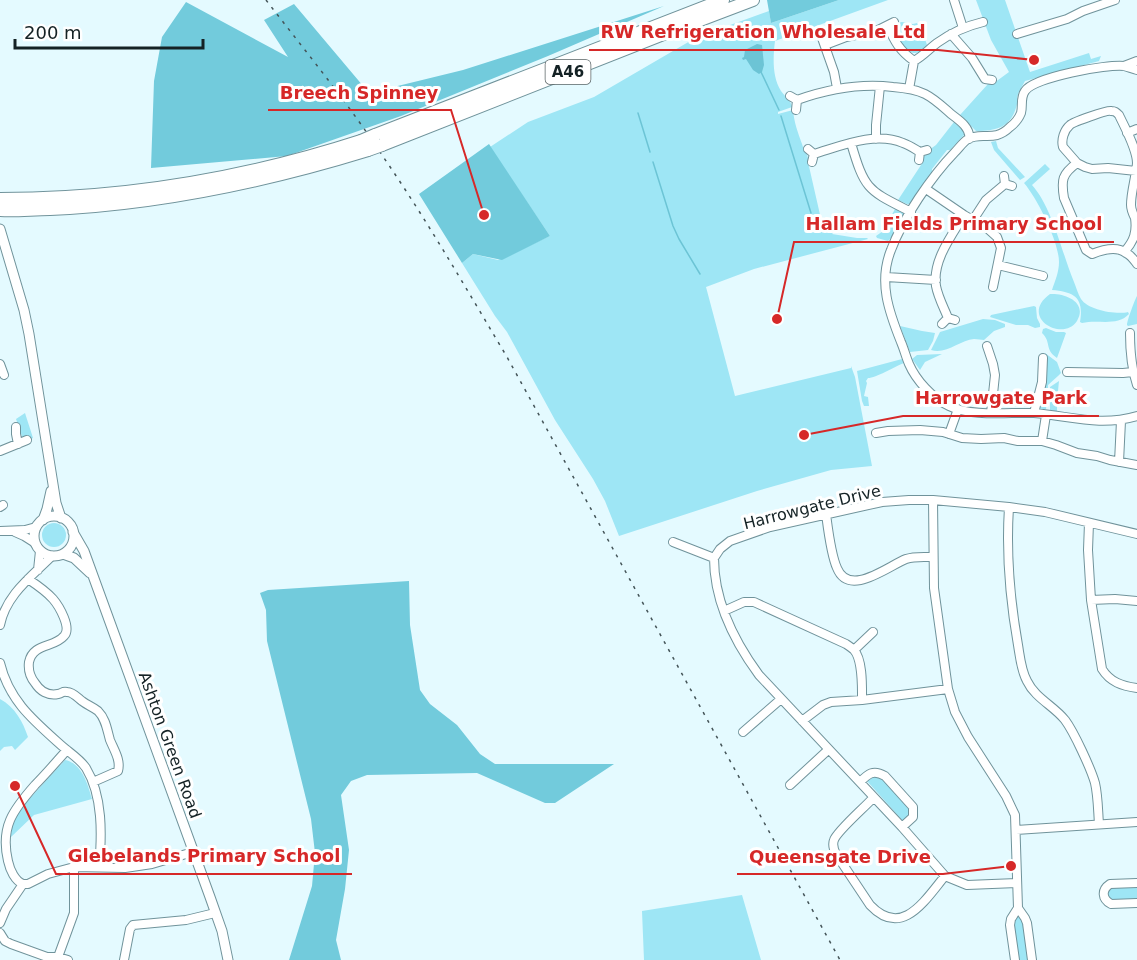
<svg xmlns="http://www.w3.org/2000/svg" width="1137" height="960" font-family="'DejaVu Sans',sans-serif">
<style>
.green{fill:#9ee6f5}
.forest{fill:#72cbdc}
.water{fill:#6cc4d5}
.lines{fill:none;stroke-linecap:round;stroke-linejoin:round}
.stream{stroke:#6cc4d5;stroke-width:1.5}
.minor-casing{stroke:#70939b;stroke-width:10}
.tertiary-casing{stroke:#70939b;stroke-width:11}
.trunk-casing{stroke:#70939b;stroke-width:14}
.minor{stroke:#fff;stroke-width:8}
.tertiary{stroke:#fff;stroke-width:9}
.trunk{stroke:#fff;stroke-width:12}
.rail{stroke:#445458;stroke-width:1.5;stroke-dasharray:3 6;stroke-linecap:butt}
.trunk-bridge-casing{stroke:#70939b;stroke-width:14;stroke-linecap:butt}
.trunk-bridge{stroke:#fff;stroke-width:12}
.labels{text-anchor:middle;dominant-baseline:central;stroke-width:6;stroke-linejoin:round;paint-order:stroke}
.shield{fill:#fff;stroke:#5a6466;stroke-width:1.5}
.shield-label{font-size:15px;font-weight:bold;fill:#142225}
.street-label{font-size:16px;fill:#142225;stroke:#fff}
.leader{fill:none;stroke:#d62828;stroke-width:2}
.callout-dot{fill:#d62828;stroke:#fff;stroke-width:2}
.callout-label{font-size:18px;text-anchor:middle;font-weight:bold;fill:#d62828;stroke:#fff;stroke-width:6;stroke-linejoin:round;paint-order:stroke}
</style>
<rect width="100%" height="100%" fill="#e4faff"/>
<path class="green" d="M839,0H888L775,41C773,57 772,77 781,91C785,97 791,100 792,107L778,112V114L793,110C794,122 798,133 802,144C804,152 809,154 808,162L821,219L825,217L830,225L836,230L832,234L857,238H867L868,239L754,269L706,287L735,396L851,368V366L855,377L872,466L831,470L757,491L619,536L605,501L593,479L555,420L507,332L495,316L462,263L473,254L498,260L550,236L490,147L528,122L594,97L697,37L769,11L771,23Z
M976,0H1005L1030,72L1089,53L1091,59L1101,56L1099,61L1025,81C1023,85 1020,89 1018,94C1016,101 1018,96 1017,104C1012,127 997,131 976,131L960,115L988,84L994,83L1009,72L991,40Z
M902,22L913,24L917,23L920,32L923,33L927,45C924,48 920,53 915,53C906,53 892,35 894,27C895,23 899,23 902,22Z
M954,122L964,131V135L950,150H947L932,169V173L910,204H907L898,200L923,162L924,156L930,153L929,150L936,145Z
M996,141L998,148L1025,177L1020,180L994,150L991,142Z
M1045,164L1050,169L1032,185C1052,207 1062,253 1074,282C1076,287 1078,294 1081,299C1088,310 1116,315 1128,312L1129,314C1117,327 1098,319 1082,323L1080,322C1084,298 1075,292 1052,290C1055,281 1059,272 1059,262C1059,242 1037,198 1024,183Z
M895,209L903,213V217L891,238L888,241L877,238L876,236L883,231Z
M1050,294C1065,293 1088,302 1077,321C1063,343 1018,317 1050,294Z
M1137,296V324L1128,326L1127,325C1127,321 1135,299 1137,296Z
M1034,306L1036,307L1037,318L1040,324V327L1035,328L1028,325H1016L990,317L991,315Z
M983,319L995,320L1005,324V327L994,331L984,340C981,340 978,339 974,339C960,340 946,355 931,350L940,332Z
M900,326L922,331L935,333L933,341L928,350L910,352Z
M1046,328L1056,332H1064L1066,333L1057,358C1044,349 1052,343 1042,333L1043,329Z
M1045,353L1057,362L1061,373L1058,376L1048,385V392L1046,409L1044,410L1036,409L1044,377Z
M942,354L925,362L920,370L912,359L917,355Z
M902,359L904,363C894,367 876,378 868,378L866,381L867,383L864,396L868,397L869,406H864L862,401L857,371Z
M1059,381L1057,401V412L1050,410V387Z
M25,413L33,438L24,442L16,419Z
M42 535a12 12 0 1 1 24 0a12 12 0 1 1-24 0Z
M0,699C15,707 23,722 28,737L15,750L12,746L4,747L0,751Z
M65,760C82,763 88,785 92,799L34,815L11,837L9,836L13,822L21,808Z
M879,775L909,806L912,814L906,820H902L867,781L868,777Z
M1137,883V903L1111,904L1104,889L1106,887Z
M742,895L761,960H644L642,911Z
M1018,916L1024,918L1030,960H1016L1012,924L1014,917Z"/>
<path class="forest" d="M767,0H839L771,23Z
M186,2L288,57L264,20L294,4L369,93L463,70L664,6L548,56L401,116L287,156L151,168L154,81L162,37Z
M489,144L550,236L502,260L473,254L462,263L419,194Z
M409,581L410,625L420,690L430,704L457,725L480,754L495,764H614L555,803H545L477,773L367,775L351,781L341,795L349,850L345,889L336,940L341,960H289L312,886L315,853L311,819L267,641L266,610L260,593L268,590Z"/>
<path class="water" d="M757,44L762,45L764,65L762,72L759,74L753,70L746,59L743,60L742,58L744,57L745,50Z"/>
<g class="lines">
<path class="stream" d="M761,72L779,110
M638,113L650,152
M781,116L811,213
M653,162L673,226L679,239L700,274"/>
<defs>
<path id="minor" d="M954,0L963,28
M888,26C894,41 900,51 914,61
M951,34L972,58L985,79L992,80
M1017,34L1067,19L1083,11L1115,0
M822,38L834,72L837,88
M825,45L846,37L878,30L894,22
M1124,66L1137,61
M1137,70C1133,69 1128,67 1124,66C1107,64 1034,77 1025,91C1020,98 1023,106 1021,113C1019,118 1014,124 1010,127C994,143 982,131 968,139C963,142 959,148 955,152C931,177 903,218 891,250C878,282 889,312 901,342C904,349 906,357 909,364C916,380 932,398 949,406C971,417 1010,412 1034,413C1071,416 1099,427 1137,416
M909,89L914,61C923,56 929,49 937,43C951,33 966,26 983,22
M790,96L797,100L796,110
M797,100C828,89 860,83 893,87C904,88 915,89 925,94C935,99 943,107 951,114C959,120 971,128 969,139
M1127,133L1137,129
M876,139V125L880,86
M851,143C865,191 868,190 911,212
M808,149L814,154L812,162
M814,154C841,146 875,131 903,143C909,145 915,149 920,152
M919,160L920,152L927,150
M1077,163C1062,174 1061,180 1064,198L1086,250L1092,254C1102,250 1117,246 1126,253C1131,255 1134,260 1137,264
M1004,176L1005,184L1012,186
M926,189L964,215L987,228L997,237L1001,248L993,287
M973,220L986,200L1005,184
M1125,251C1134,241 1137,232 1135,218C1133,214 1131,210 1131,205C1131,191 1136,177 1137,163C1137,149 1125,128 1119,115C1116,112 1115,111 1111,111C1107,110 1073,122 1070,125C1064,130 1061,140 1063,147L1077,163L1085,167L1092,169L1108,168L1136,171
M998,265L1043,276
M886,277L936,280
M948,318C944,308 938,297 936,286C932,261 952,235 964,215
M942,324L948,318L955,320
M1130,333C1130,351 1131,367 1137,385
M987,346L993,364L995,375L991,413
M0,364L4,375
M1067,372L1123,373L1133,372
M1034,413L1042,382L1043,358
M16,427V434L18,444
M876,433L888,431L920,430L943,432L962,438L981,439L1004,438L1018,441H1042L1056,445L1077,453L1097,456L1110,460L1137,465
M949,434L958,409
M1042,441L1046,415
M0,451L27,440
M1119,462L1121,421
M933,500L934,588L948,689L955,712L968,737L1006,796L1015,815L1018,908L1011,919L1010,925L1015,960
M0,507L3,505
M1009,507C1006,553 1010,600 1018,645C1020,657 1021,670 1027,681C1035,698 1054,706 1065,720C1074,732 1091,769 1095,783C1098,796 1098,811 1099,824
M826,514C828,529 831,555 837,568C849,598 888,566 906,559C914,556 924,557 933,557
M1089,523L1088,550L1091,600L1102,669C1110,682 1122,686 1137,688
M0,531L25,530L36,527
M15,532L24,536L35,543
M673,542L714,558C714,600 734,641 759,675L902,827L945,876L967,885L1017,883
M714,558L720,549L730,541L770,527L882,502L909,500H933L1009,507L1045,512L1137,534
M38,570L40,551
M28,579C37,585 46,591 53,599C59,606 72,628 64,636C54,648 33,643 29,662C28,670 30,677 35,683C40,691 48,696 58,694C63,693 62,691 67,692C73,692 78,698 82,701C87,705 93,707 98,711C106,719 107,730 110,740C114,750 121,760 118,771L93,782
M1091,600L1115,599L1137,601
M724,611L744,602H754L846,644C849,646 852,648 854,650C863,660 862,687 862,700
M0,625C6,595 31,577 52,556
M854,650L873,632
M0,663C9,701 34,721 62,746C70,753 80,759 86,768C103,796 102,835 99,867
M802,721L823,705L831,702L862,700L948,689
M743,732L781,699
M860,782C868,774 873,769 885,776L913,807V817L902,827
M790,785L828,750
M873,798C865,807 837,831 834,840C832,845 834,850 836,854L870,905C902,939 925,900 945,876
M1016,830L1137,822
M1137,883L1110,884C1101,890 1102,899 1111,904L1137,903
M23,884C15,881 10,870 8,861C0,827 13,810 35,785C46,774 56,762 67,750
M1018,908L1025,918L1027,923L1032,960
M0,923L6,909L23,884H28L48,874L74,867L125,868L152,864L193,852
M0,933L5,941L11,944L47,957H58L68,960
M58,957L74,913V867
M124,960L130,929L133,925L186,920L215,913"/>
<path id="tertiary" d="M0,229L24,310L29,334L56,503L61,518
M34 536a20 20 0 1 1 40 0a20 20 0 1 1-40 0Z
M43,520L47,509L51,491
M73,532L84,551L210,897L222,931L228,960
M63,554L74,558L90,573"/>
<path id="trunk" d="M375,135L723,0
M382,145L666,33L753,0
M0,199C123,199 244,179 361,141
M0,210C17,211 33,209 50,209C158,204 264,182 368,150"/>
</defs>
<use href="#minor" class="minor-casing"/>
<use href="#tertiary" class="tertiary-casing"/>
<use href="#trunk" class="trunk-casing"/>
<use href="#minor" class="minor"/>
<use href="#tertiary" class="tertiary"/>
<use href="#trunk" class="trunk"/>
<path class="rail" d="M266,0C306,52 348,103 384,158C428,222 467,290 507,357L840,960"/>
<defs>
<path id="trunk-bridge" d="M361,141L375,135
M368,150L382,145"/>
</defs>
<use href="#trunk-bridge" class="trunk-bridge-casing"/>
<use href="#trunk-bridge" class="trunk-bridge"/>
</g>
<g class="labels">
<rect class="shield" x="545.5" y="60" width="45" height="24" rx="4.5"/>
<g class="shield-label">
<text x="568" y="72">A46</text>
</g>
<g class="street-label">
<text transform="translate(812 507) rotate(-14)">Harrowgate Drive</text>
<text transform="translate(170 745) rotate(70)">Ashton Green Road</text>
</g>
</g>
<path class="leader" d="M1034 60L938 50H589M484 215L451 110H268M777 319L794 242H1114M804 435L903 416H1099M15 786L56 874H352M1011 866L943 874H737"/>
<g class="callout-dot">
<circle cx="1034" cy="60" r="6"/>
<circle cx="484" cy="215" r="6"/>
<circle cx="777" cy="319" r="6"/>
<circle cx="804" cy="435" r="6"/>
<circle cx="15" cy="786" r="6"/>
<circle cx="1011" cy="866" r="6"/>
</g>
<g class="callout-label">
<text x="763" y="38">RW Refrigeration Wholesale Ltd</text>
<text x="359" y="99">Breech Spinney</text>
<text x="954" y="230">Hallam Fields Primary School</text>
<text x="1001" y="404">Harrowgate Park</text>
<text x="204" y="862">Glebelands Primary School</text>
<text x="840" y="863">Queensgate Drive</text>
</g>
<path d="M15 39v9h188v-9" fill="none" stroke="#142225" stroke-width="3"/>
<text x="24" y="39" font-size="18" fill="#142225" stroke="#ffffff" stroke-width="4.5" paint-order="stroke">200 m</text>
</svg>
